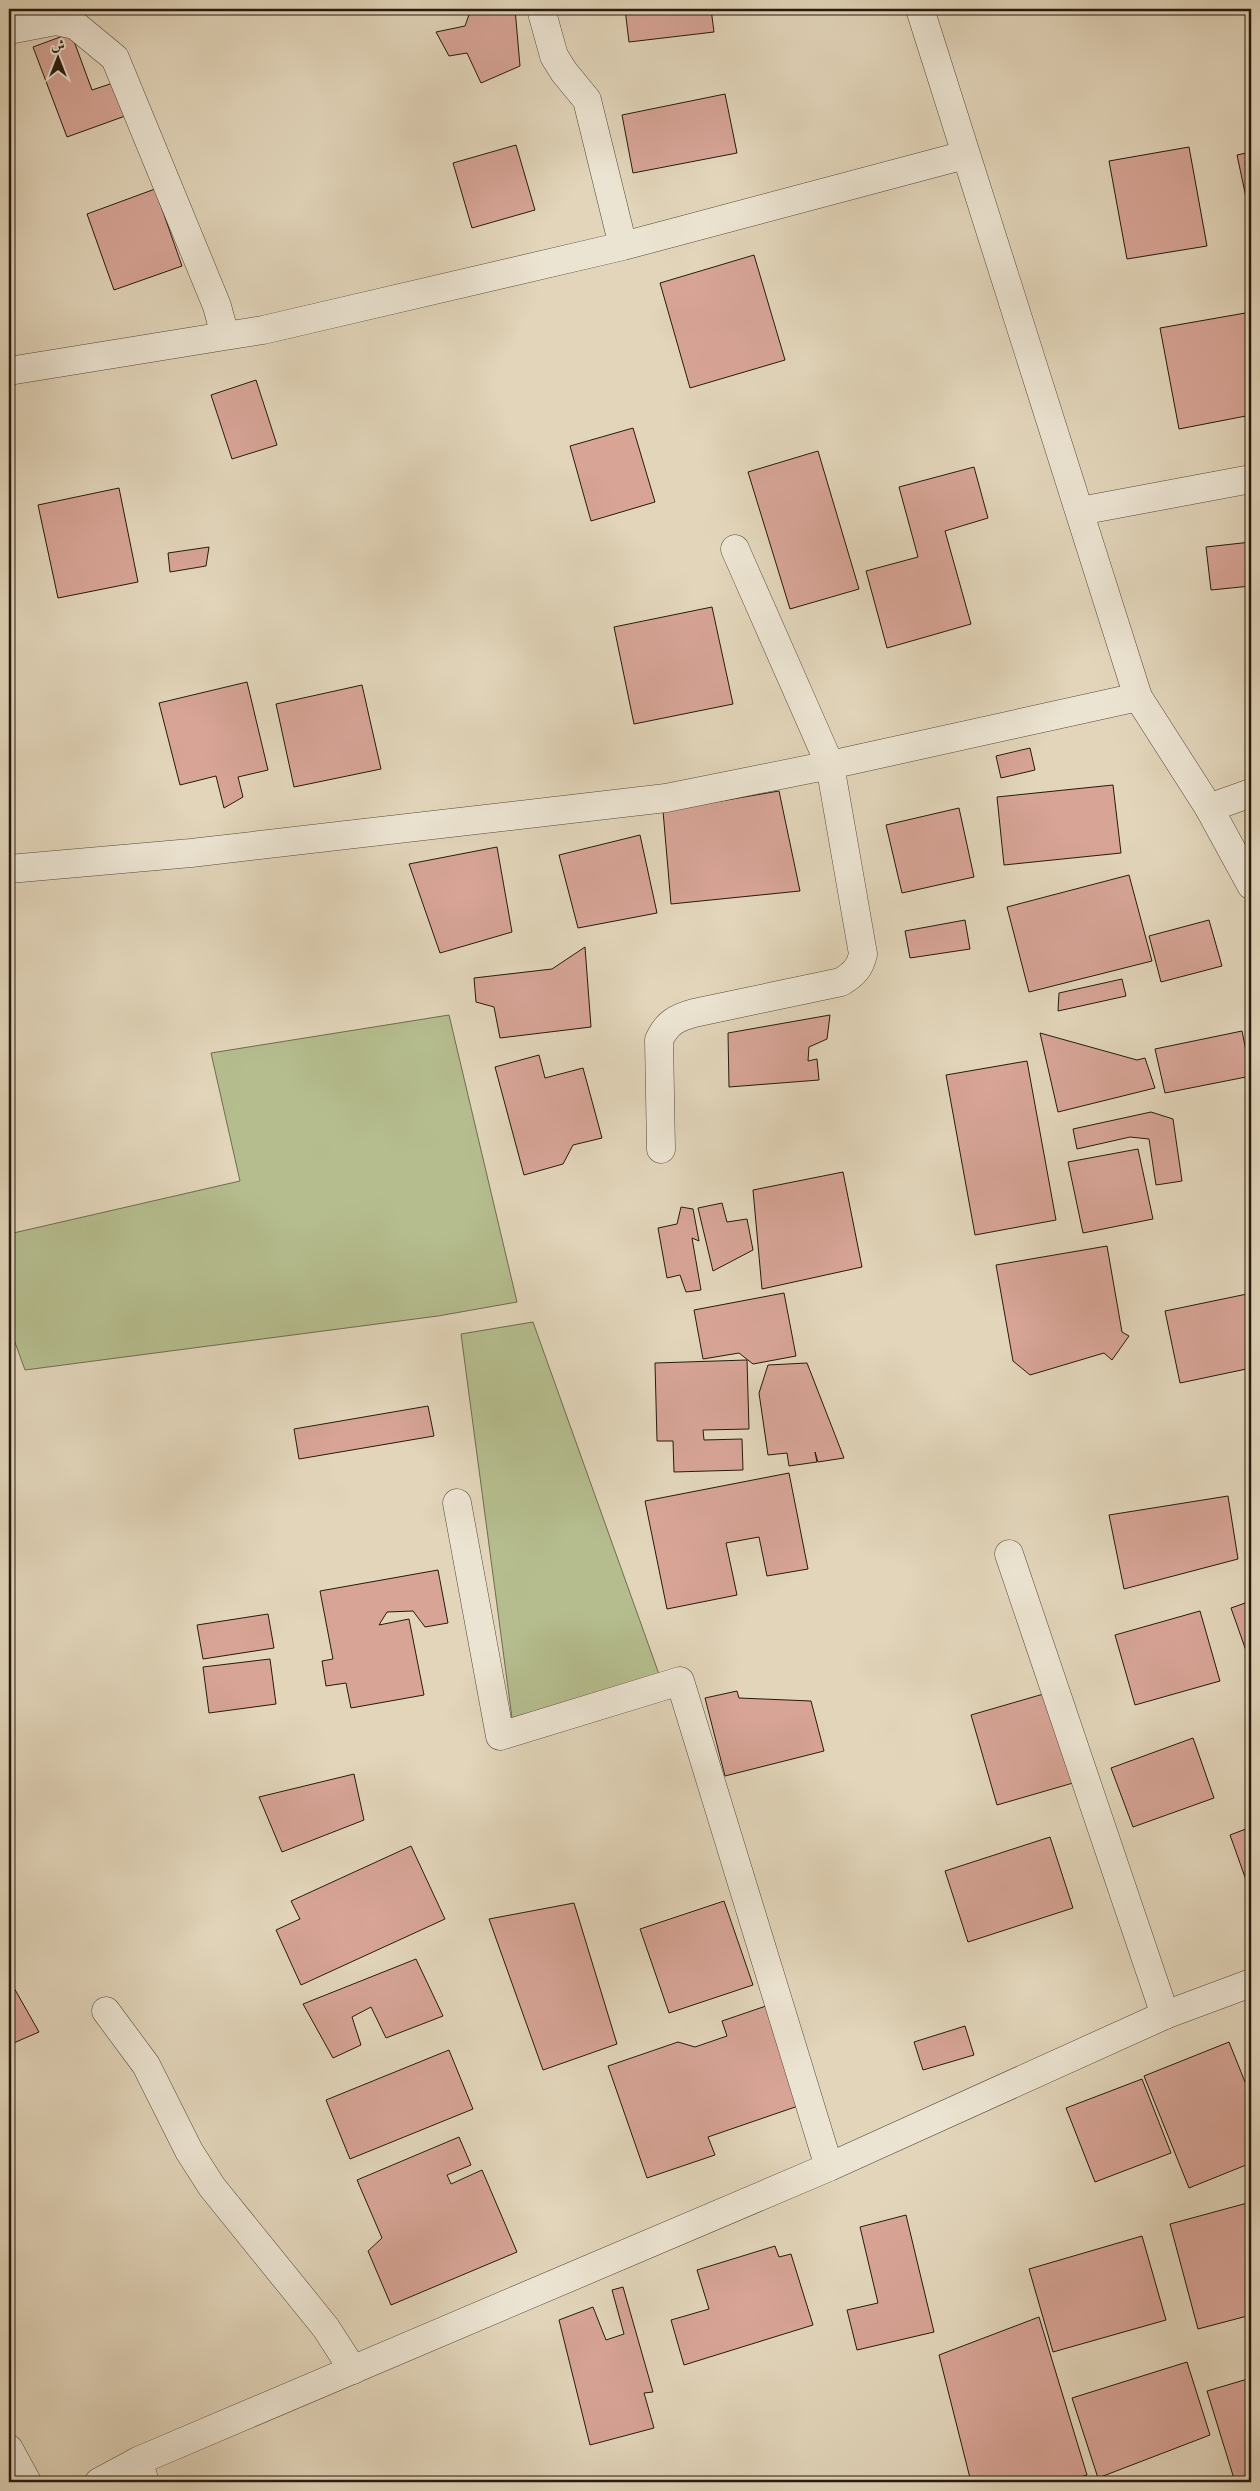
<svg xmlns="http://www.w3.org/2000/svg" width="1260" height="2491" font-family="Alegreya,Amiri,serif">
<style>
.green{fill:#b5bd8e;stroke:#6e6c4e}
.building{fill:#d7a496;stroke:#261a0d}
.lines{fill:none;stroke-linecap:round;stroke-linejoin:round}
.minor-casing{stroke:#554938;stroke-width:29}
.tertiary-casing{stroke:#554938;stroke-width:29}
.minor{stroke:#ece4d2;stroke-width:28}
.tertiary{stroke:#ece4d2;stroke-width:28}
</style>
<rect width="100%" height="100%" fill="#e2d5ba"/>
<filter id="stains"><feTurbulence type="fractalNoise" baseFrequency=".004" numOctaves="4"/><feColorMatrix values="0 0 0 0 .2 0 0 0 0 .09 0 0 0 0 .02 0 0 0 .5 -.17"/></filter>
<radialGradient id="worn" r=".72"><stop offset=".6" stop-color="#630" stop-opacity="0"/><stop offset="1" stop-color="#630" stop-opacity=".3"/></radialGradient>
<path class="green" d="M449,1015L517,1302L438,1316L25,1370L9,1326V1234L240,1181L211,1053Z
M533,1322L660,1677L512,1718L461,1334Z"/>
<path class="building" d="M471,9H515L520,66L481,83L467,53L449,56L436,32L465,26Z
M625,9H711L714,32L629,42Z
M71,33L92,90L116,82L128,115L67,137L33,47Z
M725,94L737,153L633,173L622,115Z
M516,145L535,210L472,228L453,163Z
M1189,147L1207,246L1127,259L1109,161Z
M1251,152V221L1237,155Z
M155,189L182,266L114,290L87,214Z
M9,199L14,210L9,213Z
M754,255L785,360L690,388L660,283Z
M1251,312V415L1179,429L1160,328Z
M256,380L277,445L232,459L211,395Z
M633,428L655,502L591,521L570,446Z
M818,451L859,589L790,609L748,472Z
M974,467L988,518L945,531L971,624L887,648L866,571L918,557L899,487Z
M119,488L138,582L58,598L38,505Z
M1251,542V586L1211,590L1206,547Z
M209,547L206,566L170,572L168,553Z
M712,607L733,704L634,724L614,627Z
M247,682L268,770L238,777L243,797L224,808L216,776L180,785L159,703Z
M362,685L381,769L294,787L276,704Z
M1030,748L1035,770L1001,778L996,756Z
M1113,785L1121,853L1004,865L997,797Z
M779,791L800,891L671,904L663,811Z
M959,808L974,877L902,893L886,825Z
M640,835L657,913L578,928L559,855Z
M497,847L512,932L440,953L409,864Z
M1129,875L1152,961L1029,992L1007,907Z
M965,920L970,949L910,958L905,931Z
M1209,920L1222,966L1161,982L1149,936Z
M585,947L591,1027L500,1038L494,1007L476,1002L474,978L552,969Z
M1122,979L1126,996L1058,1011L1059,993Z
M830,1015L827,1039L809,1047L808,1061L817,1059L819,1080L729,1087L728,1033Z
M1242,1031L1251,1076L1165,1093L1155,1049Z
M1040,1033L1137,1060L1145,1058L1155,1088L1058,1112Z
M539,1055L545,1078L583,1068L602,1138L573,1145L563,1164L524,1175L495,1067Z
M1027,1061L1056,1220L975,1235L946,1075Z
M1151,1112L1173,1119L1182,1181L1156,1185L1149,1139L1130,1137L1077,1149L1073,1129Z
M1138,1149L1153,1219L1083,1233L1068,1162Z
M843,1172L862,1267L762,1289L753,1190Z
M722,1203L727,1222L747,1219L753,1250L713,1271L698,1208Z
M681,1207L693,1209L699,1241L692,1238L701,1290L686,1292L680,1275L667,1278L658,1228L677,1224Z
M1107,1246L1122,1332L1129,1336L1112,1360L1104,1353L1030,1375L1013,1361L996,1265Z
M784,1293L796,1356L753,1364L739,1353L703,1359L694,1310Z
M1247,1294L1251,1313V1368L1180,1383L1165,1311Z
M747,1360L749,1429L703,1430L704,1440L742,1439L743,1470L674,1472L673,1441H657L655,1363Z
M807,1363L844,1458L818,1462L815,1452L817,1462L789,1466L787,1453L768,1455L759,1393L768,1365Z
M428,1406L434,1436L299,1459L294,1429Z
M789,1473L808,1569L767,1576L759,1537L726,1543L737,1595L667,1609L645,1501Z
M1228,1496L1238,1559L1124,1589L1109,1515Z
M438,1570L448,1623L425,1627L413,1611L387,1612L379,1625L409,1619L424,1695L351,1708L346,1683L326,1686L322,1661L333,1659L320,1591Z
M1251,1601V1661L1250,1662L1231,1608Z
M1200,1611L1220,1681L1135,1705L1115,1635Z
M268,1614L274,1648L203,1659L197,1625Z
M270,1659L276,1704L209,1713L203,1667Z
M737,1691L739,1698L811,1701L824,1751L725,1776L705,1698Z
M1047,1693L1073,1783L997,1805L971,1715Z
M1193,1738L1214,1798L1133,1827L1111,1768Z
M354,1774L364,1820L282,1852L259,1797Z
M1251,1827V1894L1230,1835Z
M1050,1837L1073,1908L968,1942L945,1871Z
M411,1846L445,1919L301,1985L276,1930L300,1919L291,1901Z
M724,1901L753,1985L669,2013L640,1929Z
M574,1903L617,2044L543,2070L489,1919Z
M416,1959L443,2016L386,2038L371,2007L352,2017L361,2045L333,2058L303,2004Z
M9,1979L39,2032L9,2045Z
M766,2006L801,2105L708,2137L715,2155L647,2178L608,2066L678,2042L695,2047L727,2036L722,2021Z
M965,2026L974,2055L923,2070L914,2042Z
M1229,2042L1251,2097V2163L1189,2188L1144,2076Z
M449,2050L473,2109L350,2159L326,2100Z
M1142,2079L1171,2153L1095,2182L1066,2108Z
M459,2137L471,2165L447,2175L451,2184L482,2170L517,2252L391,2305L368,2251L382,2238L357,2180Z
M1251,2202V2315L1198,2329L1170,2224Z
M906,2215L934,2332L857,2350L847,2310L878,2303L860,2227Z
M1142,2236L1166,2320L1053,2352L1029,2269Z
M775,2246L779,2257L791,2254L813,2325L684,2365L671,2320L709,2309L697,2270Z
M623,2287L653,2392L644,2393L654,2428L590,2445L559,2320L593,2307L606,2340L624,2334L612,2290Z
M1039,2317L1087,2475L1064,2482H971L939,2355Z
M1187,2362L1210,2435L1098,2478L1072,2398Z
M1251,2378V2482H1235L1207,2391Z"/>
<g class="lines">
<defs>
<path id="minor" d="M541,9L554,56L564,72L587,100L623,246
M9,30L56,21L75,25L115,58L217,306L225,336L263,330L623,246L965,155
M9,371L225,336
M1080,511L1251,479
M1209,808L1251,793
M9,869L191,853L666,798L830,765L1138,697
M661,1149L659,1040C667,1023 676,1018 694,1013L841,982C854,974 860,968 863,954L830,765L735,549
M457,1503L500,1736L680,1681L829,2167
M1009,1554L1165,2015
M106,2011L146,2065L189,2151L212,2187L326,2328L353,2370
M9,2449L27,2482
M138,2461L145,2482"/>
<path id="tertiary" d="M920,9L1138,697L1209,808L1251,885
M99,2482L138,2461L829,2167L1165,2015L1251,1983"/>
</defs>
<use href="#minor" class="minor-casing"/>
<use href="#tertiary" class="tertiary-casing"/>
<use href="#minor" class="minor"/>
<use href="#tertiary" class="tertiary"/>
</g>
<rect width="1260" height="2491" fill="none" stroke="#e2d5ba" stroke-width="30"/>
<rect x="10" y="10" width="1240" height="2471" fill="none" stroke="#261a0d" stroke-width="2.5"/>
<rect x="15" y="15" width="1230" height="2461" fill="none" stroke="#261a0d"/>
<g transform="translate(58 58)" stroke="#ece4d2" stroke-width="4" paint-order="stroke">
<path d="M0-4L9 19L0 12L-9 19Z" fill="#261a0d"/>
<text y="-8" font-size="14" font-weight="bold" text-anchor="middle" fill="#261a0d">ش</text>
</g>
<rect width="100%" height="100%" filter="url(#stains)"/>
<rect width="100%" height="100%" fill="url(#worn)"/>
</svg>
